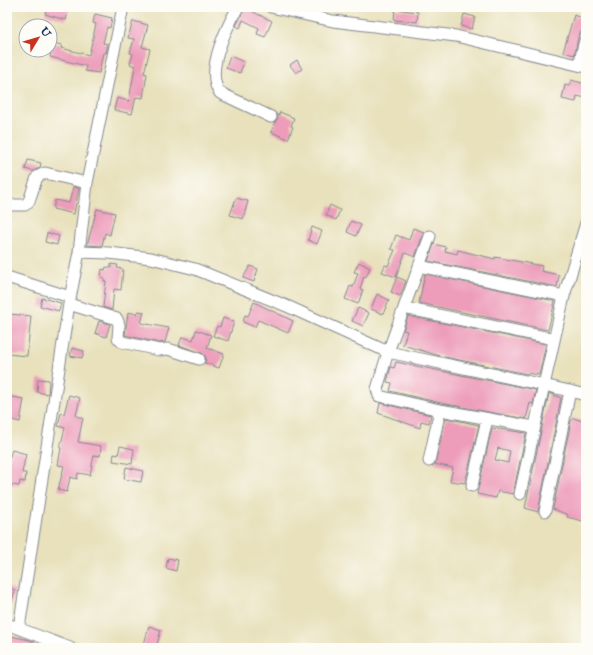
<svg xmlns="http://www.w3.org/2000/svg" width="593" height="655" font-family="'IM FELL English',serif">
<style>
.building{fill:#ed9cba;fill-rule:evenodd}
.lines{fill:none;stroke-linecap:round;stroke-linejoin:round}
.minor-casing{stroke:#82888d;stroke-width:13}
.minor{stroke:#fff;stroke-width:11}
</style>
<rect width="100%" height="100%" fill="#fdfcf7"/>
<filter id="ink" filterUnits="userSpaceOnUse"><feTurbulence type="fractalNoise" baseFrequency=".025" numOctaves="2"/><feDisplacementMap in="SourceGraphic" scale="8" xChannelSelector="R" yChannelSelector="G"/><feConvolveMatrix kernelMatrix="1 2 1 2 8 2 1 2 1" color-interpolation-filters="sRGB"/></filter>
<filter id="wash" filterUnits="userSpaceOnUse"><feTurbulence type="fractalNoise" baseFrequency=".012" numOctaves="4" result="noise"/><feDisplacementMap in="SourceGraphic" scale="16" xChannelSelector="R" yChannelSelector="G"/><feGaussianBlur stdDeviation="0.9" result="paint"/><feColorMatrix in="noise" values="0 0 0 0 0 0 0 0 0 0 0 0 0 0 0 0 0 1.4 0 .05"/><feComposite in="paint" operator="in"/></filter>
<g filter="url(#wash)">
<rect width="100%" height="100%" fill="#e8e1bc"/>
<g id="blocks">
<path class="building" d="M47,7H69L66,20L45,14Z
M245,8L272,21L265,37L257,34L259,28L243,20L240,28L236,26Z
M395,9L418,12L417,22L394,20Z
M95,14L112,18L110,28L107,27L103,43L108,44L106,53H103L99,73L85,71L86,66L50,57L53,43L62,45L61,48L89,55L96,24L93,23Z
M464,14L475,17L472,29L461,26Z
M574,15L586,19V29L579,34L574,55L563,52Z
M133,21L148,25L142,47L150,49L144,73L147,74L143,98L136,97L132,114L114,110L117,98L129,101L135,66L130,64L133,54L130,53L134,39L128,38Z
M230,56L244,62L240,73L226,68Z
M297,60L302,69L296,73L290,65Z
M571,80L586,84V98L577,96L576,102L562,99L565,85L569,86Z
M280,112L294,118L291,126L293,127L288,139L271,132Z
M28,160L41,163L40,168L33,171L25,169Z
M73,187L79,188L74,214L53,209L55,200L69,203Z
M236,198L248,201L243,219L230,215Z
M330,205L340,210L336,220L326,215Z
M97,209L115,213L110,235L105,233L102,246L87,245Z
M351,221L361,225L356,236L347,232Z
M312,227L322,231L317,244L308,240Z
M413,228L424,232L415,257L405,253L396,277L382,272L385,265L388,266L395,250L391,249L396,235L409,240Z
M47,233L59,236L57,245L45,242Z
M434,244L446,247L445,251L457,254L458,250L495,259V257L542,266L541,271L559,275L557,287L428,261Z
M359,262L370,268L366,277L364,276L360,289L363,290L358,304L345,299L350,286L353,287L358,273L354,272Z
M111,264L118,265L117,268L123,269L121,290L114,289L112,310L103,307L106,281H104V278L101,277L102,269L105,270L106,267L111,268Z
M250,266L258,269L254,282L243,278Z
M425,274L555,301L548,330L419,303Z
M397,277L406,281L400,296L391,292Z
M377,294L389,300L383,314L371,309Z
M42,298L61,303L59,311L40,306Z
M254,302L293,321L288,333L258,320L255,327L243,322L245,315L248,316Z
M358,308L369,313L363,326L352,321Z
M138,311L144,312L141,323L169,328L165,342L159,343L125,335L128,312L137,314Z
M9,314L31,316L27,356L7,354L9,331L7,330V324Z
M408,316L546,344L539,375L527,373V374L440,356L403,345L407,331L403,330Z
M223,318L234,322L228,341L213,336L217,326L220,327Z
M99,321L110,324L106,337L95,333Z
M196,330L211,335L207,348L224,354L219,368L205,363L206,357L202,353L179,345L182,337L193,340Z
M72,348L84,351L82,358L70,356Z
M396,362L536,390L533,404L530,403L526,419L441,403L390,391L392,383L387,382L389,374L391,367L394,368Z
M38,379L49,380L48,394L37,392Z
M549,393L561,398L538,512L525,508Z
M69,395L80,398L76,416L83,418L78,442L101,446L100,456L94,455L90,475L78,473L77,479L70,477L67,492L58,490L64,466L58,465L61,448H60L65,428L58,426L61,413L64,414Z
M7,396L24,399L20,422L7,419Z
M380,403L431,415L429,423L421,421L420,428L378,413Z
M446,418L479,425L465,483L450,481L453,468L435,464Z
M573,418L586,422V508L583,521L567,517L568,515L553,509L571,421Z
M492,428L526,433L513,494L498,491L496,498L477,494ZM498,448L510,451L508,463L495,460Z
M120,446L134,449L132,464L113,461L114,454L118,455Z
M12,450L26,454L22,473H26L25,482L20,481L19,486L7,484V465Z
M126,467L143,471L141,482L124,479Z
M168,558L178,560L176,571L166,568Z
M7,587L15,590L9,611H7Z
M149,626L161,630L156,648H143Z
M7,635L29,640L35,643L34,648L7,642Z"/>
</g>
</g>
<g filter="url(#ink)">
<use href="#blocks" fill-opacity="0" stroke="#82888d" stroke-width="1"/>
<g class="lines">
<defs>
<path id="minor" d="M238,7C227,27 204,72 220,93L271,117
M271,7L333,21L456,36L586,67
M579,65L586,36
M7,205H25L29,201L37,177L45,173L87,183
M430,236L388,352L377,389L379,396L440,410L534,427
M79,252L109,253L151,258L195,269L289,307L388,352L544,385L564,296L586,223
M419,266L564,296
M7,277L70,297
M69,304L117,319L119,325L118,338L122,342L159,350L168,349L199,359
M404,308L554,339
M429,461L440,410
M472,486L487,419
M520,494L544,385L586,395
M545,511L570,391
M7,624L70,648
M19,628L69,304L79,252L87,183L123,7"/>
</defs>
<use href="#minor" class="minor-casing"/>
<use href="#minor" class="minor"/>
</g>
</g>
<rect width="593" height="655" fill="none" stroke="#fdfcf7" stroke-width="24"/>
<g transform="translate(38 38) rotate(52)"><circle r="19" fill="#fdfcf7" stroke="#a3aaba"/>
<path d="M0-3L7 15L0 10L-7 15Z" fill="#c8321e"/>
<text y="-6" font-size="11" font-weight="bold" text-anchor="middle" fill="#1b2f5e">U</text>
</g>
</svg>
